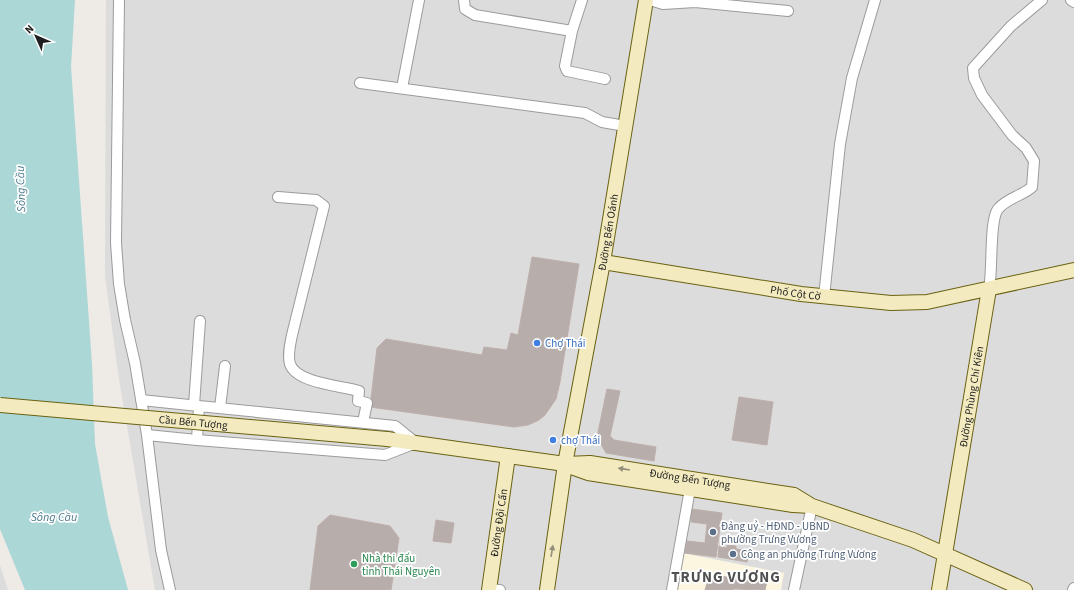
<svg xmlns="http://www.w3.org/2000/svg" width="1074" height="590" font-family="'Source Sans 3',sans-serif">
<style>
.residential{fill:#dcdcdc}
.education{fill:#fcf6e1}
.water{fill:#abd7d7}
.building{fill:#b7aeac;stroke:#beaeaa}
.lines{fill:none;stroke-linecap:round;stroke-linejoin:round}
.street-casing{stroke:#9b9b9b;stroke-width:12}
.secondary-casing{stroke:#6a6111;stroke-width:16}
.street{stroke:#fff;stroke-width:10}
.secondary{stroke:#f3eabf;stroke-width:14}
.secondary-bridge-casing{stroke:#6a6111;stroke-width:16;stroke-linecap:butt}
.secondary-bridge{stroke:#f3eabf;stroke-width:14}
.oneway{fill:#938e77}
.shop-dot{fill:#3f7fe0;stroke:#fff;stroke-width:1.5}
.service-dot{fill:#5c6f8a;stroke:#fff;stroke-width:1.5}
.leisure-dot{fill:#2e9e5b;stroke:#fff;stroke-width:1.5}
.labels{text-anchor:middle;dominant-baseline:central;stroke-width:3.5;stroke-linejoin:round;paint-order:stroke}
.street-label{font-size:11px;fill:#1e1e1e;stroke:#fff}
.shop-label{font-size:11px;fill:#366cbe;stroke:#fff;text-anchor:start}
.service-label{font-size:11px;fill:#4e5e75;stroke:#fff;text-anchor:start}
.leisure-label{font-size:11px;fill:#27864d;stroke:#fff;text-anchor:start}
.water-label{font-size:12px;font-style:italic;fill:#4b7b8e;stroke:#fff}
.district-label{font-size:15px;font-weight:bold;letter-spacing:1px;fill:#515151;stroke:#fff}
</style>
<rect width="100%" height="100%" fill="#eeeae6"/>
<path class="residential" d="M106,0H1074V590H155L119,379L105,276Z
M0,565L8,590H0Z"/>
<path class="education" d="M682,553L784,573L781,590H676Z"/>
<path class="water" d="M0,0H75L71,67L92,364L95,444L108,517L128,590H25L0,529Z"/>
<path class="building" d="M532,257L579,264L560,382L556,399L545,415L539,420L528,425L514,427L370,407L377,348L386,339L482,355L484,347L507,350L511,333L518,335Z
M607,389L620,391L610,436L614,440L656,447L654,461L606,453L597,437Z
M739,397L773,402L767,445L732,440Z
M692,509L722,513L716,557L685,553L687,541L705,543L707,524L691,522Z
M330,515L390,526L399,538L391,590H310L318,526Z
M436,520L454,523L451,543L433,541Z
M727,545L736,546V549L749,551L747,562L718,557L719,546L727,548Z
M734,575L767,581L765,590L733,589V590H705L709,577L720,579V576L734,578Z"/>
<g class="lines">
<defs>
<path id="street" d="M119,0L116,243L119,284L125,320L135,363L147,435L161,550L170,590
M464,0L465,9L475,15L572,31L582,0
M650,0L663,4L695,2L788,11
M1071,0L1074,2
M572,31L565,66L567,71L605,79
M360,83L585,113L602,122L625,126
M402,88L419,0
M278,197L316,200L324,206L293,331C291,340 287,354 290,364C296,383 342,386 359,391L358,401L367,403L363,422
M989,289C993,270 989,220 998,209C1007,198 1022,196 1032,187L1034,161L1026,148L1012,135L982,95L974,78L973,68L1011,26L1042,0
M824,297L840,144L852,78L875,0
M141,400L199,406
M194,405L200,321
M199,406L395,426L416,443L385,455L197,440Z
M220,408L225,366
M147,435L197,440
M489,589L500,590
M672,590L690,489
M794,590L812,506
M1073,590L1074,588"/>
<g id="secondary">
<path id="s1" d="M603,262L801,294L891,303L927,302L1074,270"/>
<path id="s2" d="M387,439L565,464L590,463L794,495L812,506L913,540L1025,590"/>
<path d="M571,467L588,473L793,505L811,506"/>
<path id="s3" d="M489,590L508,456"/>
<path id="s4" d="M547,590L565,464L603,262L646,0"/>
<path id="s5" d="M939,590L989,289"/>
</g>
</defs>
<use href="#street" class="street-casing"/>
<use href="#secondary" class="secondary-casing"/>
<use href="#street" class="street"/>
<use href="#secondary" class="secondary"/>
<defs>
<g id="secondary-bridge">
<path id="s6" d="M0,405L387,439"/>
</g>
</defs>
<use href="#secondary-bridge" class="secondary-bridge-casing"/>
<use href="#secondary-bridge" class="secondary-bridge"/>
</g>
<defs><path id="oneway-solid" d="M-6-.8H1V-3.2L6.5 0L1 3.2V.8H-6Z"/></defs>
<g class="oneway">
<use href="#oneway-solid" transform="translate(624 469) rotate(-171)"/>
<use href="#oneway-solid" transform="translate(552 551) rotate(-81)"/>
</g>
<g class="shop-dot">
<circle cx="537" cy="343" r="4"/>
<circle cx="553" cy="440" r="4"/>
</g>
<g class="service-dot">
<circle cx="713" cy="532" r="4"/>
<circle cx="733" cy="554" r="4"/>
</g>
<circle class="leisure-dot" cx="354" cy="564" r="4"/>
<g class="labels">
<g class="street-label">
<text stroke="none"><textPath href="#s4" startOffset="363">Đường Bến Oánh</textPath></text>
<text stroke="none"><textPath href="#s1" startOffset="195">Phố Cột Cờ</textPath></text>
<text stroke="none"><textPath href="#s5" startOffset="196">Đường Phùng Chí Kiên</textPath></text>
<text stroke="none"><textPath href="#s6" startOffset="194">Cầu Bến Tượng</textPath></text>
<text stroke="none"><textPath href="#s2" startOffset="306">Đường Bến Tượng</textPath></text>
<text stroke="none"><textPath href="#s3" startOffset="68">Đường Đội Cấn</textPath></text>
</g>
<g class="shop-label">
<text x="545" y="343">Chợ Thái</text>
<text x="561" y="440">chợ Thái</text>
</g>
<g class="service-label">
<text x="721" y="526">Đảng uỷ - HĐND - UBND<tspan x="721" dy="13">phường Trưng Vương</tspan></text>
<text x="741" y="554">Công an phường Trưng Vương</text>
</g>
<g class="leisure-label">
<text x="362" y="558">Nhà thi đấu<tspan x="362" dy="13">tỉnh Thái Nguyên</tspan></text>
</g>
<g class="water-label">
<text transform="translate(21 189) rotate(-92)">Sông Cầu</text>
<text x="54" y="517">Sông Cầu</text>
</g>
<g class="district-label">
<text x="726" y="577">TRƯNG VƯƠNG</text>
</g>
</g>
<g transform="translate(36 36) rotate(315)" stroke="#ffffff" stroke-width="3" paint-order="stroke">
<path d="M0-3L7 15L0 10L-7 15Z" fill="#1e1e1e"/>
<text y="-6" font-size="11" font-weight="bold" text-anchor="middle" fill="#1e1e1e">N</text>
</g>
</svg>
